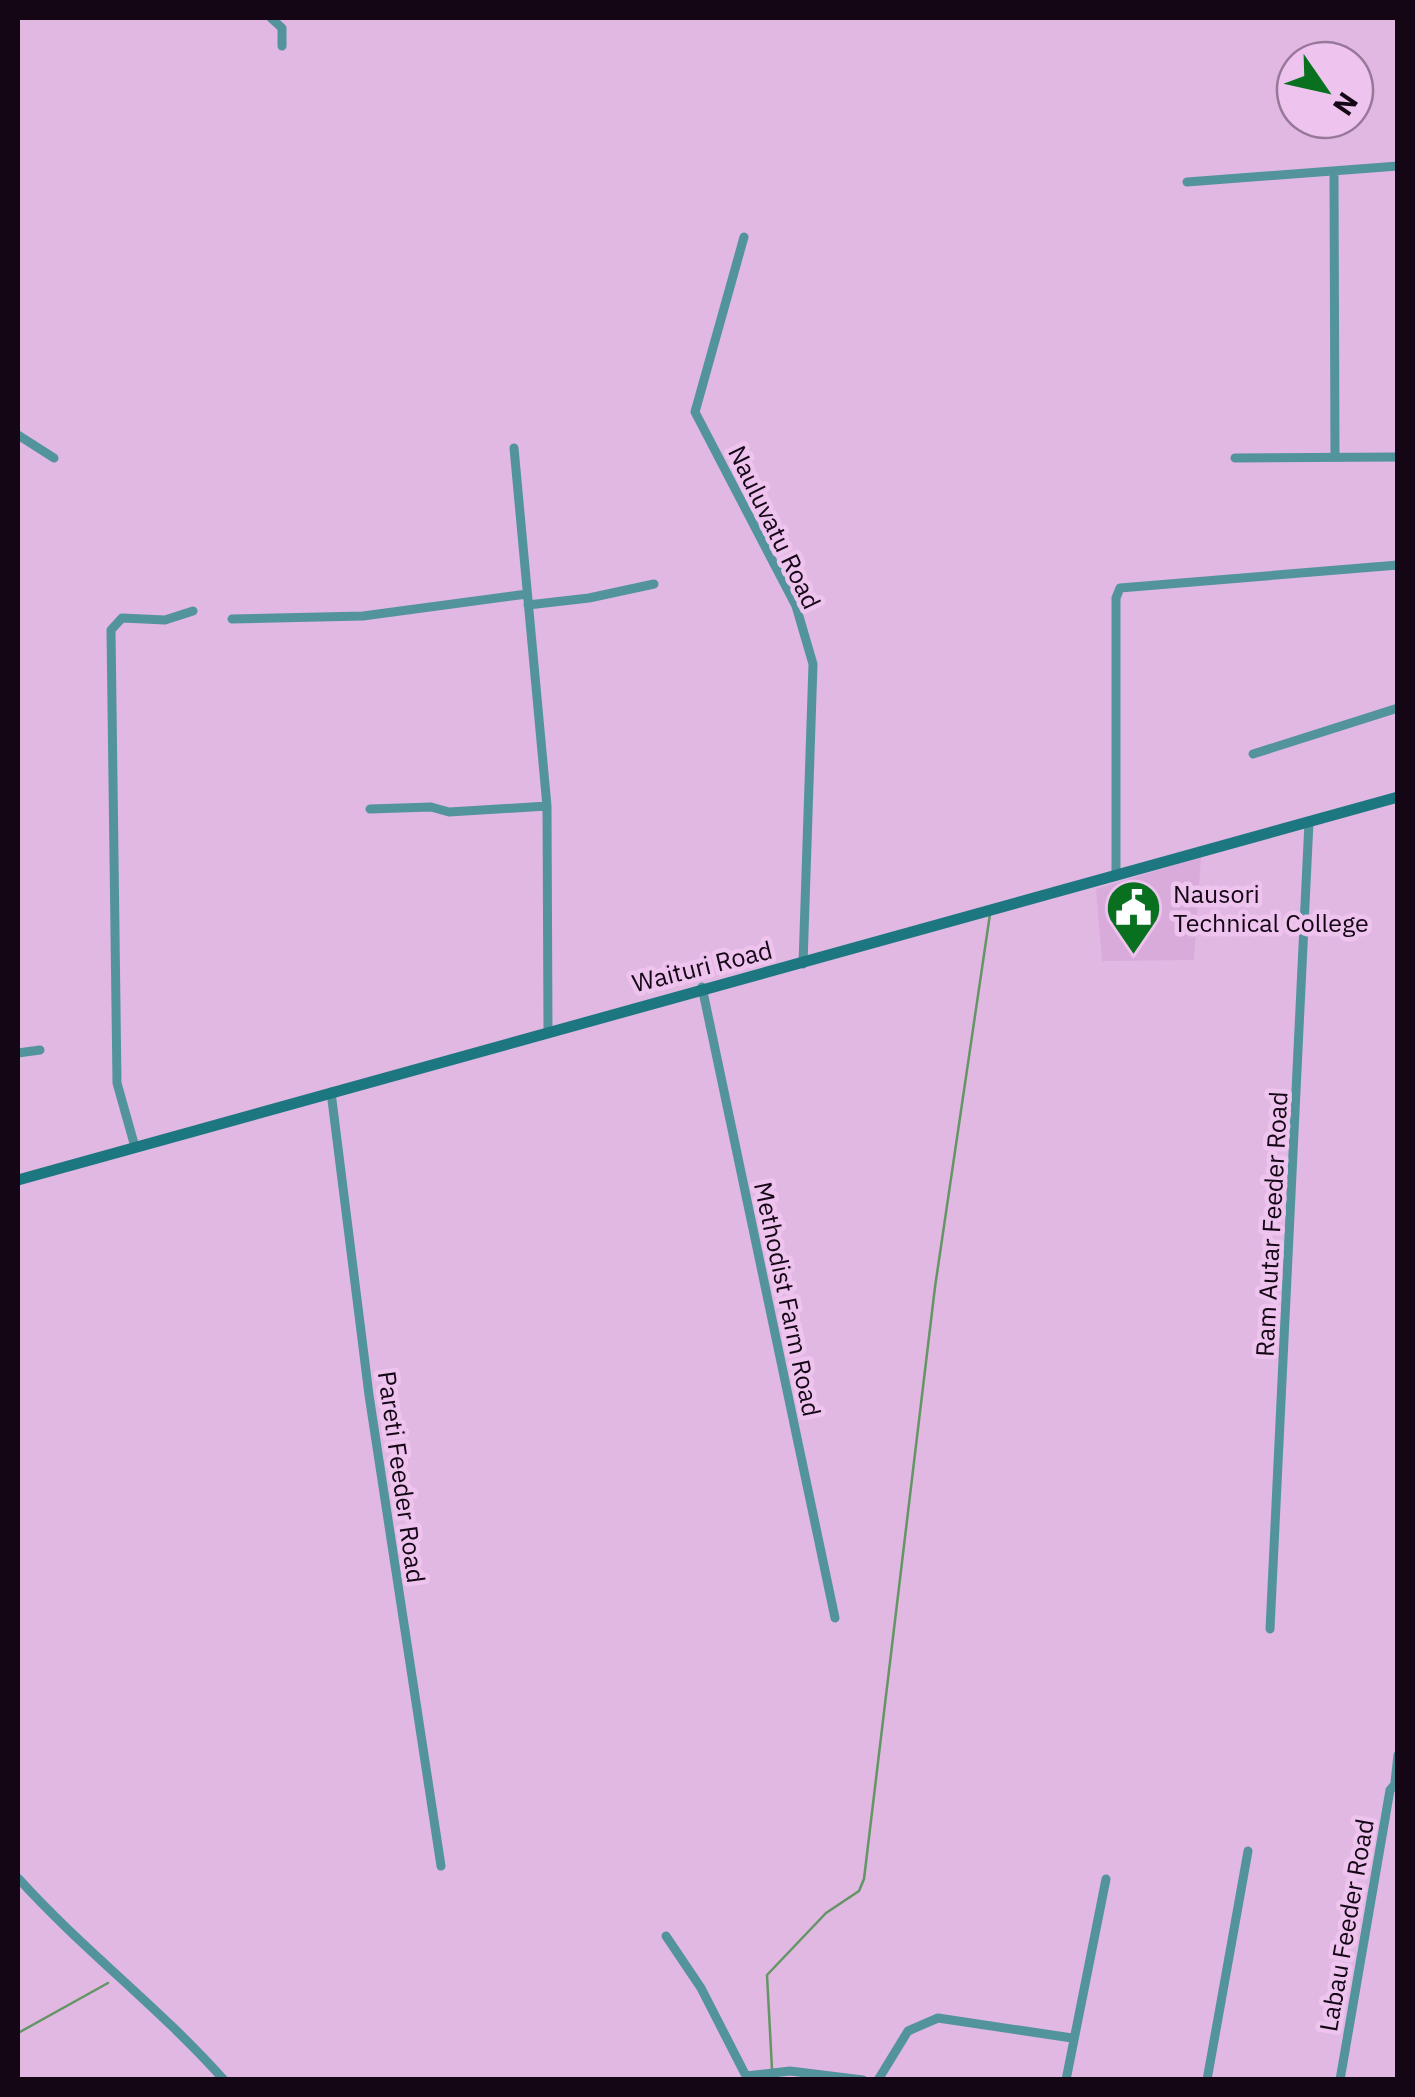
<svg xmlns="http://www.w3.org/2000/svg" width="1415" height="2097" font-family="'IBM Plex Sans',sans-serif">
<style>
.built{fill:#d8abda}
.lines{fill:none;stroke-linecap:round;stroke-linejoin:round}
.stream{stroke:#639565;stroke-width:2.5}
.minor{stroke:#53949c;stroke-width:9}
.secondary{stroke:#1c7780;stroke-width:11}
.labels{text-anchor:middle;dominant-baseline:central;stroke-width:9;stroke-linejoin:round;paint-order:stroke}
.street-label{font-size:25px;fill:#140615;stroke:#eec4ef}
.poi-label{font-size:25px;fill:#140615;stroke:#eec4ef;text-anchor:start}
</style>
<rect width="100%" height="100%" fill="#e1b8e2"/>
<path class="built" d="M1201,857L1194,960L1102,961L1096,889Z"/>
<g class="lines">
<path class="stream" d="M18,2033L108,1983
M772,2069L767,1975L826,1913L859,1891L864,1879L935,1287L990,914"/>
<path class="minor" d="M271,18L282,28V46
M1334,173L1335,457
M1187,182L1398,166
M744,237L695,412L796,606L813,664L803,964
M18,435L54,458
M514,448L547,806L548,1031
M1235,458L1398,457
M528,605L589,598L654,584
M232,619L363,616L527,594
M1253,754L1398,708
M370,809L431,807L449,812L547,806
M1116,876V598L1120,588L1398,565
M702,987L835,1618
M18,1053L40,1050
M331,1092L369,1395L441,1866
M135,1147L117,1083L111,630L122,618L165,620L193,611
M1270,1629L1309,822
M1395,1782L1398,1755
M18,1878C82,1949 160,2008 224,2080
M666,1936L701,1988L746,2076L790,2071L863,2080
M878,2080L908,2031L938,2018L1072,2038
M1066,2080L1106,1879
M1207,2080L1248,1851
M1340,2080L1390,1790L1398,1781"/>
<path class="secondary" d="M18,1180L1398,797"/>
</g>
<defs>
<symbol id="civic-pin" viewBox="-11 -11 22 30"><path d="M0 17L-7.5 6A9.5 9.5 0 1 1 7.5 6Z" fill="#097020" stroke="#eec4ef"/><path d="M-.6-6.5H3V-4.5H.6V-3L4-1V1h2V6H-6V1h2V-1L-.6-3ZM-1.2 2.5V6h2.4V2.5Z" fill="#fff"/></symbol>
</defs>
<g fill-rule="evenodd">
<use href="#civic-pin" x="1102" y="876" width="63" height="86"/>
</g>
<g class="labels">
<g class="street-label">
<text transform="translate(775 527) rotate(64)">Nauluvatu Road</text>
<text transform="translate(702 966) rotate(-14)">Waituri Road</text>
<text transform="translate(1271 1224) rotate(-87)">Ram Autar Feeder Road</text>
<text transform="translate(788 1299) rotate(78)">Methodist Farm Road</text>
<text transform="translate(402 1477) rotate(82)">Pareti Feeder Road</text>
<text transform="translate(1346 1925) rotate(-80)">Labau Feeder Road</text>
</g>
<g class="poi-label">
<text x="1173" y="893">Nausori<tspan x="1173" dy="29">Technical College</tspan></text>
</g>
</g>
<rect width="1415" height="2097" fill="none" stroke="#140615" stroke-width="40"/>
<g transform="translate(1325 90) rotate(124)"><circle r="48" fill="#eec4ef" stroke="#977898" stroke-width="2.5"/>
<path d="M0-8L18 38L0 25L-18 38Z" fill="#097020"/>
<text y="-15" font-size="28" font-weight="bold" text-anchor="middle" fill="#140615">N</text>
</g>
</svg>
